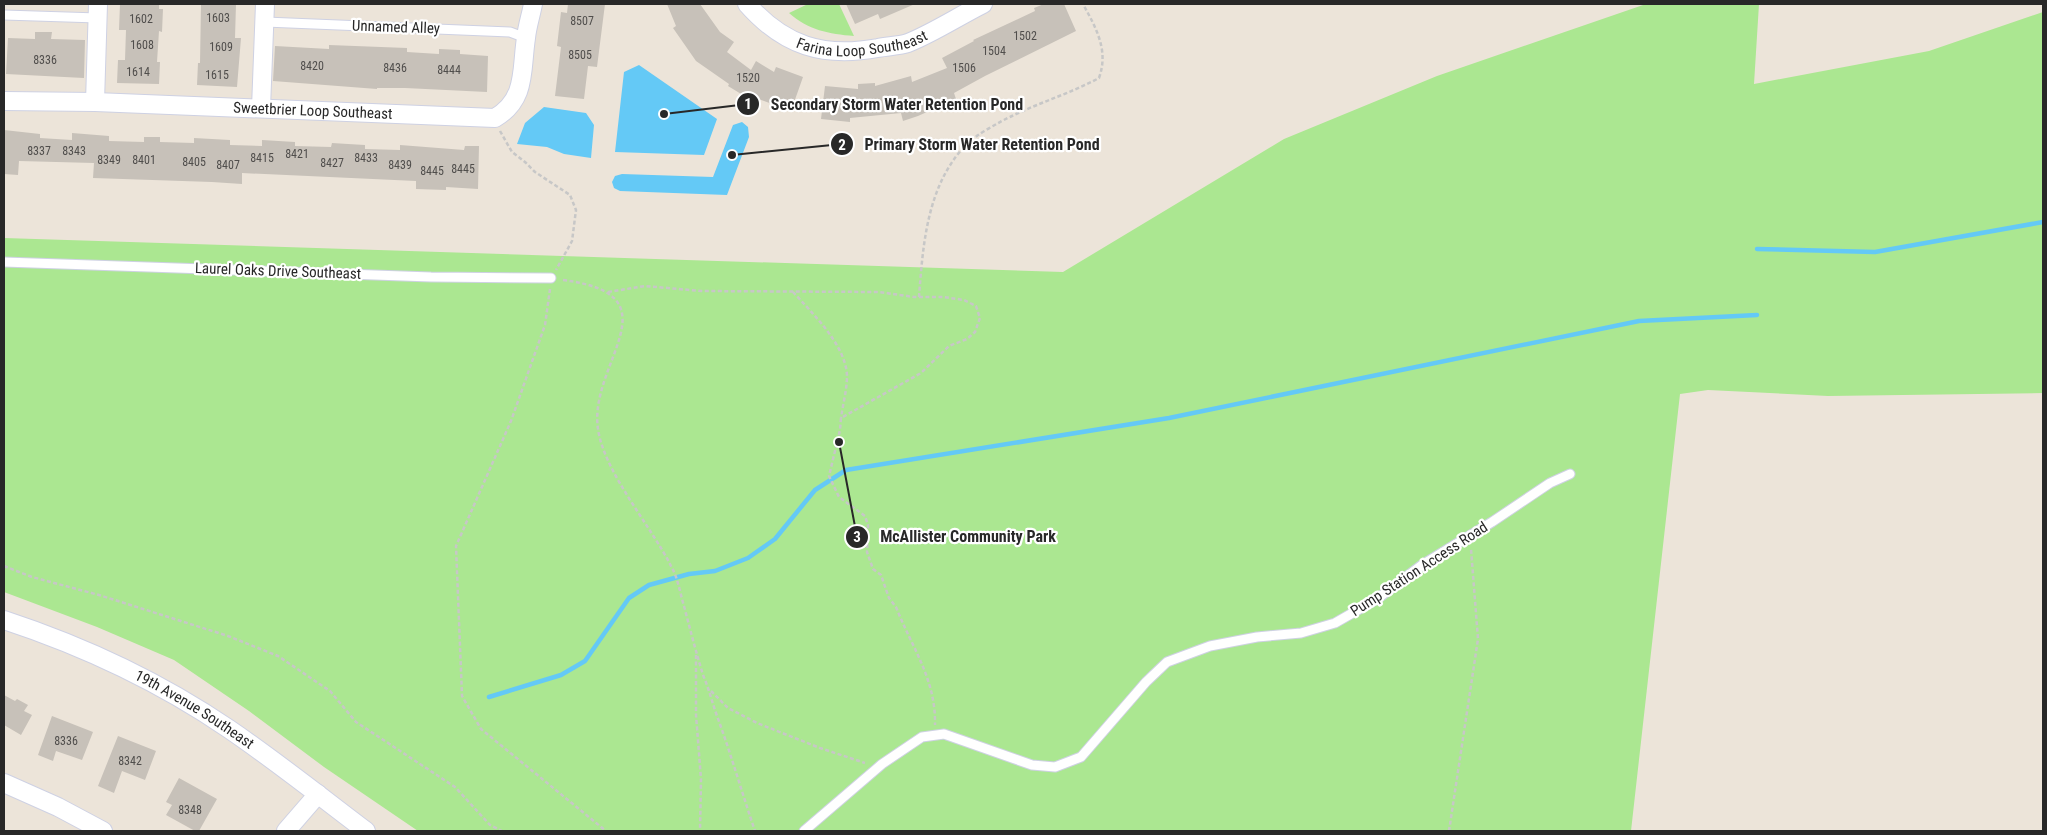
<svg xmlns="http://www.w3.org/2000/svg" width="2047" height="835" font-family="'Roboto Condensed',sans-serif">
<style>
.green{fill:#abe791}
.water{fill:#64c9f6}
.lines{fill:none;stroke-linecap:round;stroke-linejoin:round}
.stream{stroke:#64c9f6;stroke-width:4.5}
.building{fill:#c7c1b9}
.service-casing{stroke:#ced1e3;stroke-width:11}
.minor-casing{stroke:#ced1e3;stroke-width:20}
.path{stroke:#c7c7c7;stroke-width:2.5;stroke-dasharray:4 2.5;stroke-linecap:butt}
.service{stroke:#fff;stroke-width:9}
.minor{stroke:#fff;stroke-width:18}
.labels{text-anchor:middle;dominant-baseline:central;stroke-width:4.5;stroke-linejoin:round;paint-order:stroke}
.number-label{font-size:12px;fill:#504e4c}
.street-label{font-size:15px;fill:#282828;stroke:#fff}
.leader{fill:none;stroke:#282828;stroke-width:2}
.callout-dot{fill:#282828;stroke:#fff;stroke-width:2}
.mark-label{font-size:15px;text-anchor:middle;font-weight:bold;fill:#fff}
.callout-label{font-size:16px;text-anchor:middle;font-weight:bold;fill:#282828;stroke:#fff;stroke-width:4.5;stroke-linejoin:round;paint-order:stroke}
</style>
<rect width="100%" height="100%" fill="#ece4d9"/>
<path class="green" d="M808,4H839L854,36C829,34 808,30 789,13Z
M1646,4H1759L1754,84L1929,51L2043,12V393L1828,396L1708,390L1680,394L1631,831H418L324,767L249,711L174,660L97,627L4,592V238L1063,272L1284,139L1437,76Z"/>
<path class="water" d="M639,65L717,119L704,155L615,152L624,72Z
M544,107L586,113L594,125L591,158L564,154L547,147L517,144L525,123Z
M742,122L748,127L749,137L727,195L620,191L614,188L612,182L615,176L622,174L713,177L733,125Z"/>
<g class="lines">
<path class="stream" d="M1757,249L1875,252L2043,222
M489,697L561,675L585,661L629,598L649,585L689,574L715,571L748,558L775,539L815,490L846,470L1169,418L1639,321L1757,315"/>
</g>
<path class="building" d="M120,4H159V9H163L162,32L159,31L157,62H160L159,84L117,83L118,60H125L126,30H119Z
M201,4H236L235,38H241L237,87L197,85L198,63H200Z
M568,4H605L597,67L588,66L584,99L555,96L561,47L557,46L561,12L567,13Z
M667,4H700L720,32L734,42L727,52L751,70L756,61L774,72L776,67L803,77L791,111L753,97L751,100L728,86L729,84L696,61L673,28L676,26Z
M846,4H915L880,19L878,14L855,24Z
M1044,4H1064L1076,31L985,76L954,93L956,99L918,116L903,121L901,113L850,118V122L821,119L825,86L858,89V84L875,83V86L911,76L912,82L947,68L942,58L974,41L973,40L1035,11L1034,8Z
M35,32H52L51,39L85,40L84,78L6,74L8,38L35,39Z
M329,45L407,48V52L439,54V49L460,50V54L488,56L487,92L405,88H377V89L273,81L275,46L329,49Z
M4,130L40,134V138L72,140V133L109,136V141L144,142V137H160V142L194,143V138L230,140V145L262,146V140L295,142V146L331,147L332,143L348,144L365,145V149L400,150V145L464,150L465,146H479L478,189L446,187V190L416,189V181L242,173V184L212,182L93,178L94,163L19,161L18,175L4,174Z
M4,695L15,701L17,699L28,705L24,711L32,715L21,735L4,725Z
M52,716L93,732L82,760L56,751L53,761L38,755Z
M118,736L156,751L145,780L122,771L114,793L98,786Z
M179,778L217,799L199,831H195L166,815L172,805L166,802Z"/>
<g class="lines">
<defs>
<path id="service" d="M4,15L98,18
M265,22L510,32L526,38
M4,262L431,277L551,278
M804,831L882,764L922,737L944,734L1032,765L1055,767L1081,757L1146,682L1167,662L1210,646L1257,637L1301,633L1335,623L1377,599L1422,565L1492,522L1550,483L1570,474"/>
<g id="minor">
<path id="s1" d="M747,4C784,46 823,58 878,48C887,46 899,46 908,43C933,33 959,16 983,4"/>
<path id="s2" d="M4,101L95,102L495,118C527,99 521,70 526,38C527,27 531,15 533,4"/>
<path d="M95,102L98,4"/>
<path d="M261,108L265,4"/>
<path id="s3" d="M4,620C83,646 160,682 229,729C276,761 321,797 366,831"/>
<path d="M4,783L58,807L103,831"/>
<path d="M286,831L318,794"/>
</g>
</defs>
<use href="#service" class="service-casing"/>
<use href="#minor" class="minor-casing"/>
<path class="path" d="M500,131L512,152L525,162L535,172L570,195L576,210L572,241L556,270
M563,280C679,295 588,363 598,429C604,472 651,526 671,566C678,578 680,593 684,606C690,629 696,652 703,675C709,689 712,702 717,716C731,754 742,793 755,831
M550,289L545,325L511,421L456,546L462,696L481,729L606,831
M608,292L645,286L701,291L879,292L914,297H943L964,300L976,306L980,318L975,332L967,339L949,346L921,373L841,418L840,430L829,476L839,497L865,516L868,525L867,552L873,569L881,575L889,598L896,607C912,648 936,679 935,725
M793,292C812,313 846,345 847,376C847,389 843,404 841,418
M919,297C923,244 927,184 967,144C974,136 1001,121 1012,116C1041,102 1071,93 1099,78C1109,50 1096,28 1083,4
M4,566L32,577L99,595L228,636L278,656L330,691L356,722L455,787L490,825L502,831
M696,655V715L701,779L700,831
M711,691L728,708L757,723L820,748L865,763
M1449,831L1478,639L1471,549"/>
<use href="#service" class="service"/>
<use href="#minor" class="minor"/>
</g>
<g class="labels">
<g class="number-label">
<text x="218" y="18">1603</text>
<text x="141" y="19">1602</text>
<text x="582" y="21">8507</text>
<text x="1025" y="36">1502</text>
<text x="142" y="45">1608</text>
<text x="221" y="47">1609</text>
<text x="994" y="51">1504</text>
<text x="580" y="55">8505</text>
<text x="45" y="60">8336</text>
<text x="312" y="66">8420</text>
<text x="395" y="68">8436</text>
<text x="964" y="68">1506</text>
<text x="449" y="70">8444</text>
<text x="138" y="72">1614</text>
<text x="217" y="75">1615</text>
<text x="748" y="78">1520</text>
<text x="39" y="151">8337</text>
<text x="74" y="151">8343</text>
<text x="297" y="154">8421</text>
<text x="262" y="158">8415</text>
<text x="366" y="158">8433</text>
<text x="109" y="160">8349</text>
<text x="144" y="160">8401</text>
<text x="194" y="162">8405</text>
<text x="332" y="163">8427</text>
<text x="228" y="165">8407</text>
<text x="400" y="165">8439</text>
<text x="463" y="169">8445</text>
<text x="432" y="171">8445</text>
<text x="66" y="741">8336</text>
<text x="130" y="761">8342</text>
<text x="190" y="810">8348</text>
</g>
<g class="street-label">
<text transform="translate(396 27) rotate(2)">Unnamed Alley</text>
<text stroke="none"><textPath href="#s1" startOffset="130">Farina Loop Southeast</textPath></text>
<text stroke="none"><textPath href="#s2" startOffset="309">Sweetbrier Loop Southeast</textPath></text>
<text transform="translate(278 271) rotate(2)">Laurel Oaks Drive Southeast</text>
<text transform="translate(1419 569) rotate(-33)">Pump Station Access Road</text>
<text stroke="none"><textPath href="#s3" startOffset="211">19th Avenue Southeast</textPath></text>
</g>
</g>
<path class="leader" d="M664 114L748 104M732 155L842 144M839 442L857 537"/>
<g class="callout-dot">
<circle cx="664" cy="114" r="5"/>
<circle cx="732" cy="155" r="5"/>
<circle cx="839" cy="442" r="5"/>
<circle cx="748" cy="104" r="12"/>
<circle cx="842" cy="144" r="12"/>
<circle cx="857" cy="537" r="12"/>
</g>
<g class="mark-label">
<text x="748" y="109">1</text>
<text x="842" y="150">2</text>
<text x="857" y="542">3</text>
</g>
<g class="callout-label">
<text x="897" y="110">Secondary Storm Water Retention Pond</text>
<text x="982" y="150">Primary Storm Water Retention Pond</text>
<text x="968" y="542">McAllister Community Park</text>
</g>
<rect width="2047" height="835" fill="none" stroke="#282828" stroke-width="10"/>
</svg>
